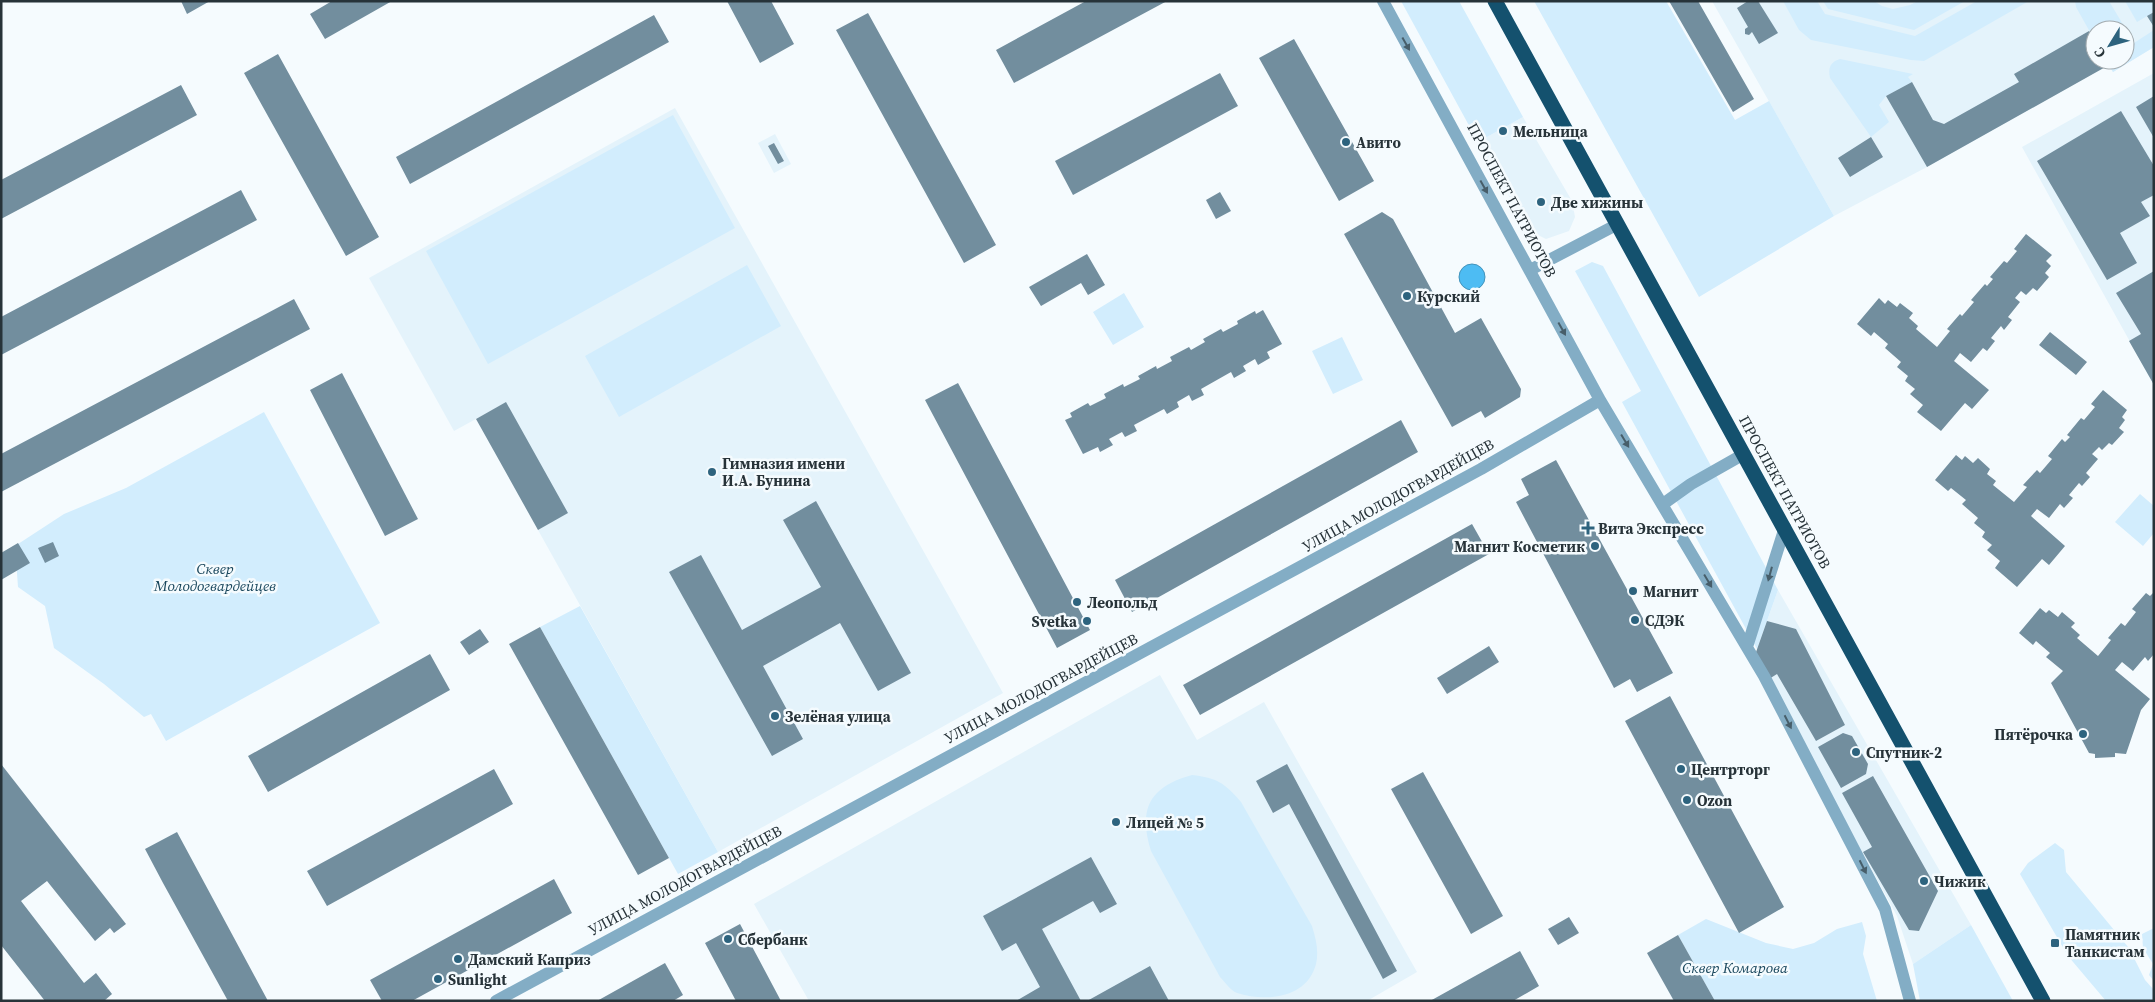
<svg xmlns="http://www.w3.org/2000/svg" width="2155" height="1002" font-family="'Source Serif 4',serif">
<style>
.built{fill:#e4f3fb;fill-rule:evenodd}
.green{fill:#d2edfd}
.water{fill:#4dbcf3;stroke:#4293bb}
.building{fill:#728e9e}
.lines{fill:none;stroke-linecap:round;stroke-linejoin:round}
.minor{stroke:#83adc5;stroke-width:12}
.highway{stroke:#14516e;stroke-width:15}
.oneway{fill:#475e6a}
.poi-dot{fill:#2d637e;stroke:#f5fbfe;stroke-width:2}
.labels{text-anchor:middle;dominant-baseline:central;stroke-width:5;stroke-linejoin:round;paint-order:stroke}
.poi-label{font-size:15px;font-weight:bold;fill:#273339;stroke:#f5fbfe;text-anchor:start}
.street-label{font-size:15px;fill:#273339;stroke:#f5fbfe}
.park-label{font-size:15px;font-style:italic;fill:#18465c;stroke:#f5fbfe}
</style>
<rect width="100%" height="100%" fill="#f5fbfe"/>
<path class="built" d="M1712,1H2154V47L2113,72L2108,65L1927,167L1834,216ZM2095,30H2125V60H2095Z
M2154,73V385L2022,147Z
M675,108L1003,693L718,852L538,530L567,513L505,403L454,431L369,278Z
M1523,117L1572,201L1575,217L1569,231L1546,239L1536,234L1525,224L1478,142Z
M775,134L791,164L774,173L758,143Z
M1778,590L1971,925L1913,964L1897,916L1755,655Z
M1160,675L1197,740L1264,702L1417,972L1367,1001H809L754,904Z"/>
<path class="green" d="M1401,1H1459L1523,117L1478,142Z
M1534,1H1666L1735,120L1769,101L1834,216L1699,297Z
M1783,1H1817L1825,14L1915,36L1977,1H2029L1924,61L1911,60L1811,40L1799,30Z
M1823,1H1874L1882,6L1893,9L1910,5L1918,1H1965L1914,30L1828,9Z
M2075,1H2109L2134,43L2154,30V47L2113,72L2106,60H2125V30H2095V41L2076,7Z
M2125,1H2154V12L2137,22Z
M1840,59L1913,74L1908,77L1912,82L1886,96L1879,105L1889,122L1871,137L1830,78C1828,68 1830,62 1840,59Z
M673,115L735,228L488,364L426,251Z
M1592,262L1603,266L1778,590L1757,649L1622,402L1641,391L1575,271Z
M747,265L781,326L619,417L585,356Z
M1124,293L1144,327L1113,345L1093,312Z
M1342,337L1363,380L1333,394L1312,351Z
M264,412L380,623L166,741L151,714L144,717L104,684L54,648L45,606L18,587L15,546L64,514L126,488Z
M2140,494L2154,506V533L2143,546L2115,522Z
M580,606L718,852L678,874L540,627Z
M1192,775C1217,778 1225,783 1241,802L1312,926C1316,939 1319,951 1316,964C1307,999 1265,1002 1237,993C1230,990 1225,982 1220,977L1151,851C1138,809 1149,787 1192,775Z
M2055,843L2064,850L2066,872L2129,948L2145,980L2154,990V1001H2106L2068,956L2020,874L2028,863Z
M1706,919L1766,943L1793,949L1814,943L1837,929L1862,922L1866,936L1863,954L1877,1001H1715L1678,935Z
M1971,925L2013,1001H1920L1913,964Z
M2154,928V981L2149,975L2153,964L2143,948L2142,934Z"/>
<path class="water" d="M1459 277a13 13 0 1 1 26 0a13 13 0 1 1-26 0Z"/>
<path class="building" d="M181,1H210L187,14Z
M332,1H392L325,39L310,14Z
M727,1H771L794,44L760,63Z
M1086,1H1167L1014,83L996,50Z
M1669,1H1698L1754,99L1733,112Z
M1748,1H1758L1778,33L1759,44L1752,32L1749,35L1745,34V29L1748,27L1737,8Z
M2154,12V27L2147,16Z
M868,13L996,245L964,263L836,30Z
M654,15L669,42L410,184L396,157Z
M2089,31L2095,41V60H2106L2109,65L1927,167L1886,96L1912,82L1933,120L1944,124L2019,82L2014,74Z
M1294,39L1374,181L1339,201L1259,58Z
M278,54L379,237L346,256L244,73Z
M1220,73L1238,106L1073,195L1055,161Z
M181,85L197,115L1,219V180Z
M2154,96V138L2136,107Z
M2121,111L2154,166V195L2141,202L2150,216L2120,233L2137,263L2107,280L2037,161Z
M1871,137L1883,157L1850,177L1838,158Z
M774,143L784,161L778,164L768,146Z
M241,190L257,220L1,355V317Z
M1220,192L1231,211L1216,219L1206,200Z
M1382,212L1393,219L1455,333L1481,318L1521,389L1520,397L1485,418L1481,411L1452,427L1344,234Z
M2026,234L2052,255L2046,261L2051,266L2045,273L2049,277L2037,291L2033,288L2026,295L2021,291L2015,298L2020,302L2008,317L2012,320L2004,330L2001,326L1991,338L1995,341L1987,351L1983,348L1971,362L1960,353L1954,361L1989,390L1972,409L1965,403L1941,431L1917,412L1923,405L1910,394L1915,389L1905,381L1908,376L1897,367L1901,362L1885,348L1888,344L1874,332L1871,336L1857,324L1879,298L1885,304L1888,300L1897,307L1900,303L1913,313L1909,318L1918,326L1916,329L1937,347L1950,331L1947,329L1960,314L1962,316L1974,302L1971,300L1985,284L1987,286L1993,279L1990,277L2004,261L2007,263L2017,251L2014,249Z
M1087,254L1105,285L1088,295L1081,283L1041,306L1029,287Z
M2154,271V385L2129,341L2141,334L2116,293Z
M294,299L310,329L1,492V454Z
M1263,310L1282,344L1267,352L1270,358L1258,365L1255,359L1243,366L1246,371L1234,378L1231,372L1201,389L1204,395L1192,401L1189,395L1177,402L1179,407L1167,414L1164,409L1134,425L1137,431L1125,437L1122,432L1109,439L1113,445L1100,452L1098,447L1083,454L1065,420L1072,417L1070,413L1088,403L1090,406L1106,398L1104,394L1123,384L1124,387L1140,379L1138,376L1156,366L1157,369L1172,361L1170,357L1189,347L1191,350L1205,342L1203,339L1221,329L1223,332L1238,324L1237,321L1255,311L1256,314Z
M2050,332L2087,362L2076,375L2039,345Z
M342,373L418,519L385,536L310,390Z
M958,383L1090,630L1057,648L925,400Z
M2103,390L2127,410L2122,417L2125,420L2119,428L2124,432L2112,445L2109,443L2102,450L2099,447L2092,454L2098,459L2086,473L2090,477L2082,486L2079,483L2069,495L2073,498L2064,508L2060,504L2049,518L2037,509L2031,516L2065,546L2049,565L2042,559L2017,587L1995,568L2000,561L1987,550L1992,545L1982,537L1985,532L1974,523L1978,518L1962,504L1966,500L1951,488L1948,491L1935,480L1956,455L1962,460L1965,456L1973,463L1978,458L1990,469L1987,474L1996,481L1993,485L2014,502L2027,487L2023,485L2037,470L2040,473L2052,459L2048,456L2062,439L2065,442L2070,437L2067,435L2081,418L2084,420L2095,407L2091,404Z
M506,402L568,513L538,530L476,419Z
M1401,420L1418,452L1132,612L1115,580Z
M1556,460L1673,673L1637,692L1630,679L1614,688L1516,502L1529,495L1521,479Z
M816,501L911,673L878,691L840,623L763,666L803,739L772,756L669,572L701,555L742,630L821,587L783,520Z
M1472,524L1489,554L1200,715L1183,685Z
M53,542L59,556L45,563L38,548Z
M18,543L30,563L1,580V553Z
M2154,592V654L2148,661L2145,657L2133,671L2122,662L2115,670L2150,699L2141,710L2126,754L2115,753V757L2095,758V754L2089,753L2051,683L2063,671L2046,657L2050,653L2036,641L2033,645L2019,633L2040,608L2046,613L2049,610L2058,617L2062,612L2075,623L2071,627L2080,635L2077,638L2098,656L2111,640L2108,638L2121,623L2125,626L2136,612L2132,609L2146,593L2150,596Z
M1767,621L1796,629L1845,725L1816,741L1777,674L1769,679L1755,655Z
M540,627L669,858L638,875L509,644Z
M480,629L489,642L469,655L460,642Z
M1489,646L1499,662L1447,694L1437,678Z
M430,654L450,690L268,792L248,756Z
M1670,696L1784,907L1739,933L1625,721Z
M1843,733L1852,736L1868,764L1866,774L1841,788L1818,747Z
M1,764L126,924L114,933L110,928L95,941L47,881L21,901L84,983L96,973L112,994L104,1001H45L1,945Z
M1287,764L1397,971L1383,979L1289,804L1273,813L1256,781Z
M494,769L513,804L327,906L307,871Z
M1423,772L1503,916L1471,934L1391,789Z
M1873,776L1938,891L1919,931L1909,930L1863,852L1872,847L1842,793Z
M177,832L268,1001H228L163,883L145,849Z
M1091,857L1117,904L1100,913L1093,901L1042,929L1081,1001H1016L1040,987L1016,943L1002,951L983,916Z
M554,879L572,913L412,1001H382L370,980Z
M1569,917L1579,933L1558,945L1548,929Z
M740,924L781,1001H736L705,943Z
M1678,935L1715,1001H1674L1647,953Z
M1520,951L1539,986L1513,1001H1430Z
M665,963L683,995L673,1001H597Z
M1150,966L1169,1001H1087Z"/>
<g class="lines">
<path class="minor" d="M1383,1L1600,400L1764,676L1885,909L1910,1001
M1530,270L1618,224
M1663,504L1691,484L1744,454
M1747,647L1785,527
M496,1001L1481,469L1600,400"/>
<path class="highway" d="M1495,1L2043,1001"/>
</g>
<defs><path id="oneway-solid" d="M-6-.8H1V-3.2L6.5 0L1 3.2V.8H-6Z" transform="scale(1.25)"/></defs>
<g class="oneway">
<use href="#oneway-solid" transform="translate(1406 44) rotate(61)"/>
<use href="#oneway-solid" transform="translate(1484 187) rotate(61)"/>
<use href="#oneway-solid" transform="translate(1562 329) rotate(61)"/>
<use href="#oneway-solid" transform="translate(1625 441) rotate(59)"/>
<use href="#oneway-solid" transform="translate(1770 574) rotate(105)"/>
<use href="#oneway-solid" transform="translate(1708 581) rotate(59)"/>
<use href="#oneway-solid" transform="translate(1788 722) rotate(63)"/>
<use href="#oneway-solid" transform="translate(1863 867) rotate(63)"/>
</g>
<g class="poi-dot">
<circle cx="1503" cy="131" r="5"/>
<circle cx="1346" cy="142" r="5"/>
<circle cx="1541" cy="202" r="5"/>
<circle cx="1407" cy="296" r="5"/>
<circle cx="712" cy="472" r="5"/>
<path d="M1585.5 520.5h5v5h5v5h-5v5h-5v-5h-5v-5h5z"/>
<circle cx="1595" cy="546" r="5"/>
<circle cx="1633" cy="591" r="5"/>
<circle cx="1077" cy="602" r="5"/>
<circle cx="1635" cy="620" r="5"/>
<circle cx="1087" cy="621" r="5"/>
<circle cx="775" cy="716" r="5"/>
<circle cx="2083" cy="734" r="5"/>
<circle cx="1856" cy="752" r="5"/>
<circle cx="1681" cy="769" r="5"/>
<circle cx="1687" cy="800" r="5"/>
<circle cx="1116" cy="822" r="5"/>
<circle cx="1924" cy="881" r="5"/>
<circle cx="728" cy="939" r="5"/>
<rect x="2050" y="938" width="10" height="10" rx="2.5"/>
<circle cx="458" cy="959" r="5"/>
<circle cx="438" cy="979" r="5"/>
</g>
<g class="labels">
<g class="poi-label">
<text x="1513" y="131">Мельница</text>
<text x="1356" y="142">Авито</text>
<text x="1551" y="202">Две хижины</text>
<text x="1417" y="296">Курский</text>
<text x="722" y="463">Гимназия имени<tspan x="722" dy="17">И.А. Бунина</tspan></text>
<text x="1598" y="528">Вита Экспресс</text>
<text x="1585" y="546" text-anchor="end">Магнит Косметик</text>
<text x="1643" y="591">Магнит</text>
<text x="1087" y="602">Леопольд</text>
<text x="1645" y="620">СДЭК</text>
<text x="1077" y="621" text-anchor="end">Svetka</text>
<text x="785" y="716">Зелёная улица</text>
<text x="2073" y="734" text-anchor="end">Пятёрочка</text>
<text x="1866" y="752">Спутник-2</text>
<text x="1691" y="769">Центрторг</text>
<text x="1697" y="800">Ozon</text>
<text x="1126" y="822">Лицей № 5</text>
<text x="1934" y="881">Чижик</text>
<text x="2065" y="934">Памятник<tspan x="2065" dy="17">Танкистам</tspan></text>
<text x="738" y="939">Сбербанк</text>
<text x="468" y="959">Дамский Каприз</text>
<text x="448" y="979">Sunlight</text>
</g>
<g class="street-label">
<text transform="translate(1512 200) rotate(62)">ПРОСПЕКТ ПАТРИОТОВ</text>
<text transform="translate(1785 492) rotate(61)">ПРОСПЕКТ ПАТРИОТОВ</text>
<text transform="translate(1398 495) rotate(-29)">УЛИЦА МОЛОДОГВАРДЕЙЦЕВ</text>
<text transform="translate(1041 688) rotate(-28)">УЛИЦА МОЛОДОГВАРДЕЙЦЕВ</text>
<text transform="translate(685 880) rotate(-28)">УЛИЦА МОЛОДОГВАРДЕЙЦЕВ</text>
</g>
<g class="park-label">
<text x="215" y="568">Сквер<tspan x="215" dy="17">Молодогвардейцев</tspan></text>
<text x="1735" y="967">Сквер Комарова</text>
</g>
</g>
<rect width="2155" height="1002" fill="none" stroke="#273339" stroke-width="5"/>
<g transform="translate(2110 45) rotate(233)"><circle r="24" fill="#f5fbfe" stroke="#a3abaf"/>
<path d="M0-4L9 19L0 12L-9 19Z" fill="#2d637e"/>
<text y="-8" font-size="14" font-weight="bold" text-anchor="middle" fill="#273339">С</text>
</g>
</svg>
